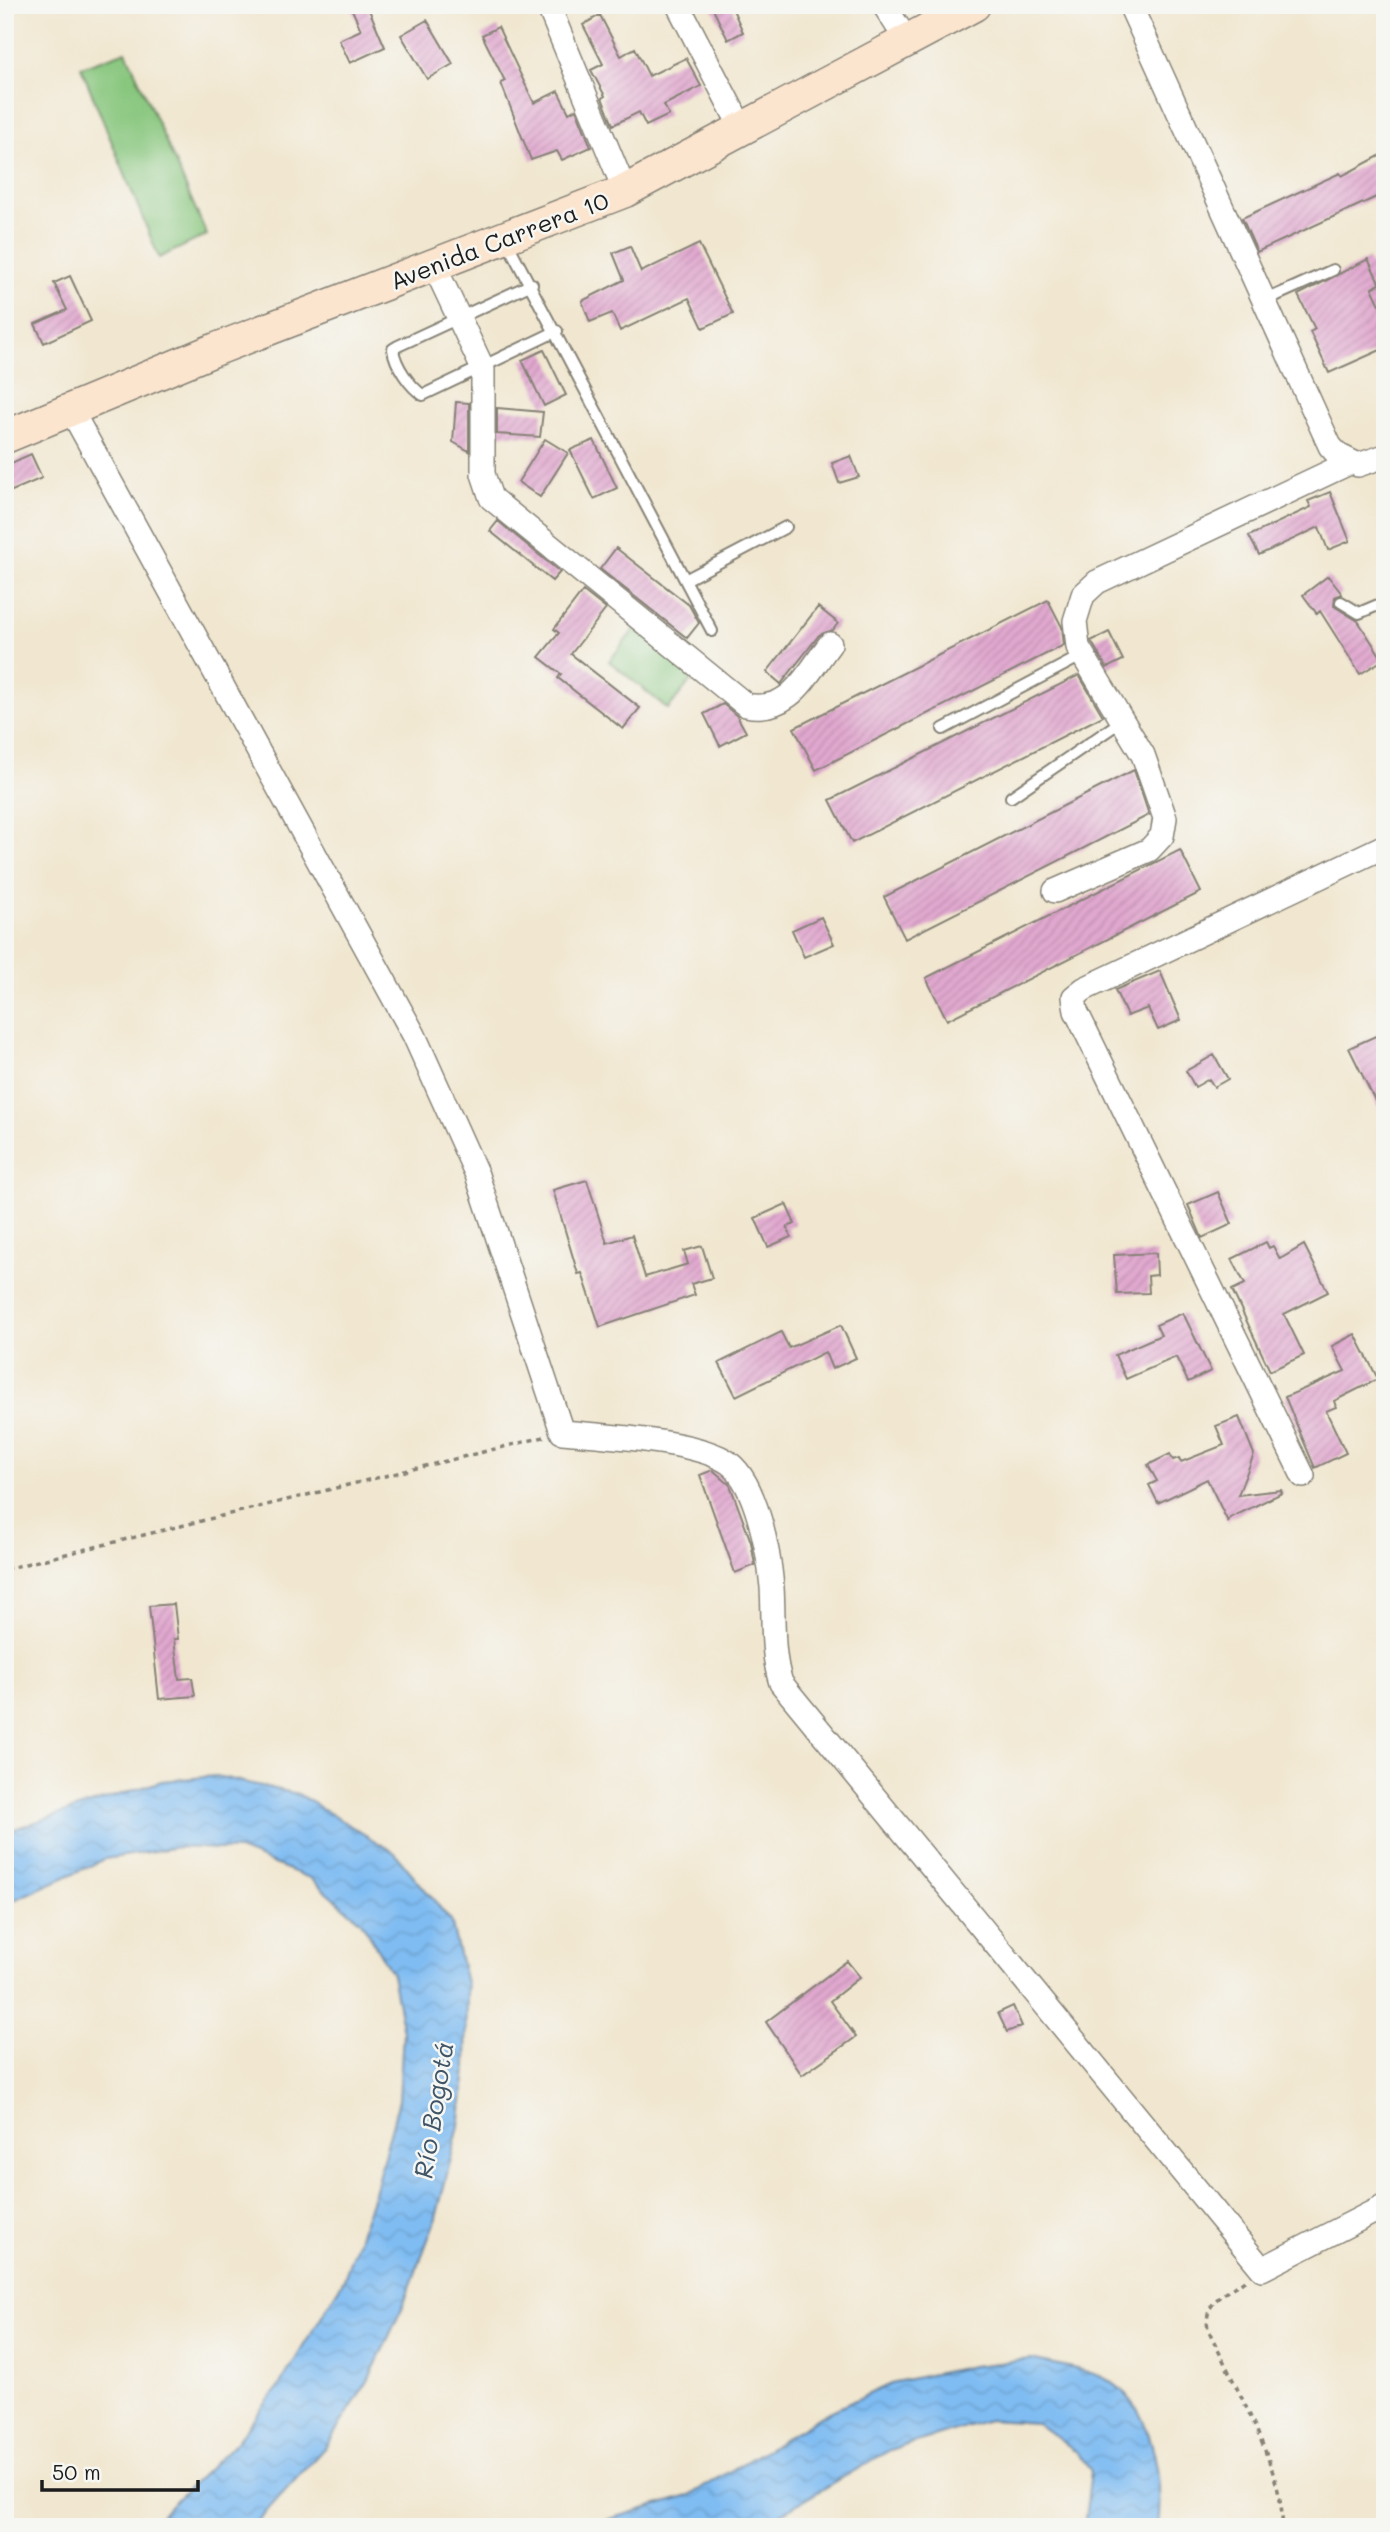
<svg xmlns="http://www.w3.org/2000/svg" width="1390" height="2532" font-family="Mali,sans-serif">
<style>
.green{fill:#87c67d;stroke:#52714c;stroke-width:2}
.water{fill:url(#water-waves);stroke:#4e6c87;stroke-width:2}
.building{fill:url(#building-hatch)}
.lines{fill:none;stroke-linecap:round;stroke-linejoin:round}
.lane-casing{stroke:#868276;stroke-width:14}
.street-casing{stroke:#868276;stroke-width:26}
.secondary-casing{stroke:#868276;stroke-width:35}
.path{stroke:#868276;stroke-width:3.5;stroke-dasharray:5 5;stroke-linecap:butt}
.lane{stroke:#fff;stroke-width:10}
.street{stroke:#fff;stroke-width:23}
.secondary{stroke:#fce5cf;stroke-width:32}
.labels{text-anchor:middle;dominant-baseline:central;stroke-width:5;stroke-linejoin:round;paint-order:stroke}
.street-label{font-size:24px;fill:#1c1c1c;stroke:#f6f6f2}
.water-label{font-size:26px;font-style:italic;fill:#3f5467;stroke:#f6f6f2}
</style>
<defs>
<pattern id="water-waves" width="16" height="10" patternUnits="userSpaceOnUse" patternTransform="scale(1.75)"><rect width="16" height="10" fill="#7fbcf2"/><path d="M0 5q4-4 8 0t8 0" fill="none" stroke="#6da1cf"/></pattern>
<pattern id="building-hatch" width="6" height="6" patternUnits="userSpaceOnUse" patternTransform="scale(1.75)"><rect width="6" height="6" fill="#e1a8cf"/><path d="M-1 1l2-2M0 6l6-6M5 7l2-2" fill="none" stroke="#c090b1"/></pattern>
</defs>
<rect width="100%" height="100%" fill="#f6f6f2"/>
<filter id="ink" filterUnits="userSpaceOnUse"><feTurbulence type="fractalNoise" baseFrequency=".0143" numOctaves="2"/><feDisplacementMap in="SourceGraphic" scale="14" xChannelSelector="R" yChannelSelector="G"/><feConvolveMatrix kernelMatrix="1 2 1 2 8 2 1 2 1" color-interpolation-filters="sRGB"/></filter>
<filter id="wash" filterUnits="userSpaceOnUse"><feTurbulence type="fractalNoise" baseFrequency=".00686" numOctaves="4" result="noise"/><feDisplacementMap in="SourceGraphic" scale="28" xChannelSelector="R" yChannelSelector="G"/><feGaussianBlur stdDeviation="1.57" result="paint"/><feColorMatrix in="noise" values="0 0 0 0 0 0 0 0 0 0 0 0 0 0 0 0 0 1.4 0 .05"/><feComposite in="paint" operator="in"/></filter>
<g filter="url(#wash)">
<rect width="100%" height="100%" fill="#f1e7d0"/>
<path class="green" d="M126,51L207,235L159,258L81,67Z
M638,625L697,673L668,709L609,661Z"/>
<path class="water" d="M216,1776L298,1794L395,1853L451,1921L467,1987L466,2071L459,2126L436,2218L403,2306L368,2381L327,2445L252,2527H148L232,2446L278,2388L344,2279L374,2193L399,2100L403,2032L392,1974L361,1921L310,1878L239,1850L178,1847L105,1859L5,1904V1835L17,1828L162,1781Z
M1031,2359C1054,2365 1083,2368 1104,2378C1153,2402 1164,2479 1158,2527H1084L1091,2471L1076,2452L1037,2423L988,2420L890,2450L758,2527H582L689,2496L823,2415L895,2382L972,2366Z"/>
<g id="blocks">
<path class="building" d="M350,5H367L385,47L350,63L339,40L361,30Z
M711,5H731L743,32L728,40Z
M600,15L621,56L635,48L649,76L686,58L701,86L664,105L669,115L646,126L639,112L613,125L602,98L605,96L591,70L603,64L583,25Z
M427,20L453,64L427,79L401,35Z
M498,27L534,103L558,91L569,113L576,109L591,147L562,160L557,151L531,160L501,83L505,81L482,35Z
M1385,153V193L1257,252L1242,218L1340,173L1342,176Z
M699,244L733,314L703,328L689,298L620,331L612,313L590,322L582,301L624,280L613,253L630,246L641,272Z
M1368,259L1380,284L1372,288L1385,315V348L1329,373L1310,332L1315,329L1298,295Z
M70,276L91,321L44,343L35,324L67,310L54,283Z
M544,350L566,395L544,406L522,360Z
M456,402L469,403V451L453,442Z
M497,408L543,412L540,437L497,434Z
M545,439L568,453L540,497L518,482Z
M594,440L617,488L594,499L570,450Z
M31,454L42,478L5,494V466Z
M851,456L859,477L839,483L832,463Z
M1330,492L1350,541L1328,550L1319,527L1259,555L1249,536L1311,507L1308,501Z
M498,521L560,572L552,581L490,531Z
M616,548L689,605L699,623L687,638L600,569Z
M1328,576L1342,594L1335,597L1334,606L1358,621L1383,660L1360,674L1320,611L1317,614L1303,595Z
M583,591L606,609L571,654L640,708L623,729L558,678L561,674L539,657L559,633L554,629Z
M1048,600L1062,627L1064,645L816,770L794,728Z
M818,607L838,623L833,630L819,635L781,684L767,672Z
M1109,632L1123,660L1107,668L1091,641Z
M1079,675L1103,716L852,843L830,800Z
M723,704L737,716L746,732L720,746L704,714Z
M1134,770L1149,815L905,939L884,897Z
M1180,850L1201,892L947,1020L926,978Z
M821,917L834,944L804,957L792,930Z
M1160,971L1181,1020L1158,1030L1148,1008L1127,1016L1115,990Z
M1380,1034L1385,1044V1121L1349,1048Z
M1214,1055L1228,1079L1214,1087L1209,1079L1195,1087L1186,1071Z
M587,1180L607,1243L632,1235L645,1277L688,1264L684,1251L702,1246L712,1278L691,1284L695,1295L600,1327L582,1273L578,1274L553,1190Z
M1218,1192L1232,1224L1202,1238L1188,1205Z
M786,1204L795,1224L787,1227L791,1237L768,1247L755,1218Z
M1266,1242L1269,1248L1273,1246L1280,1259L1304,1245L1328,1292L1284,1314L1304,1355L1270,1371L1232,1290L1245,1284L1232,1259Z
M1156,1253L1157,1275L1148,1276L1149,1293L1117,1294L1114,1255Z
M1183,1313L1211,1371L1188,1382L1176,1357L1126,1379L1115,1355L1161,1335L1156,1325Z
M841,1325L856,1358L832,1369L825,1352L736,1396L719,1363L781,1332L789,1348Z
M1355,1334L1378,1379L1334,1401L1336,1407L1326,1411L1346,1453L1315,1468L1285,1397L1345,1371L1332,1346Z
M1239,1417L1254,1454L1238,1495L1281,1490L1282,1493L1230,1518L1228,1522L1207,1479L1158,1503L1149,1485L1157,1481L1148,1465L1170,1454L1173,1460L1179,1458L1181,1462L1224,1445L1216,1426Z
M713,1470L730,1485L751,1542L755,1565L735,1573L700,1475Z
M174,1604L178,1639H174L179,1679L192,1678L195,1696L159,1699L149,1606Z
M847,1961L860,1977L830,2001L856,2037L802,2075L766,2022Z
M1013,2006L1022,2026L1007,2032L998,2013Z"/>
</g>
</g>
<g filter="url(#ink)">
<use href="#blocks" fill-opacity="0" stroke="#868276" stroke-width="2"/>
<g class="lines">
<defs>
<path id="lane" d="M506,240L712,631
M532,284L398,346L393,349C395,365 410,387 423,395L557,331
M1266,300L1333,270
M687,579L786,527
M1341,602L1359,613L1385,602
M943,729L1083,655
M1011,797L1123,720"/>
<path id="street" d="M548,5L625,191
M678,5L742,129
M884,5L907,41
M1130,5L1330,446L1338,455L1358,465L1385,456
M434,265L483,369V474L491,498L746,705C790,714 806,675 830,644
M70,408L414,1035L477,1175L562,1432C602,1436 697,1440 729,1463C757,1484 769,1554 772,1587C774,1620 771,1652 781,1683L1262,2269L1385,2206
M1055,891L1149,850L1162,836L1165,818L1143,755L1078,647L1075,621L1083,595L1097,582L1349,463
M1303,1476L1076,1011L1074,997L1084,989L1385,846"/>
<path id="secondary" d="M5,437L214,350L625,191L974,5"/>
</defs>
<use href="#lane" class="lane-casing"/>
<use href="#street" class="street-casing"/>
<use href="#secondary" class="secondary-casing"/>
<path class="path" d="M5,1569L544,1437
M1245,2280C1224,2294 1203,2302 1208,2329C1231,2379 1286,2474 1282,2527"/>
<use href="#lane" class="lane"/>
<use href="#street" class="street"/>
<use href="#secondary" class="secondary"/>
</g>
</g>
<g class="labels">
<g class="street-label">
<text transform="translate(499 240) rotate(-21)">Avenida Carrera 10</text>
</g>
<g class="water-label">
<text transform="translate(433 2110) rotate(-81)">Río Bogotá</text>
</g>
</g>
<rect width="1390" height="2532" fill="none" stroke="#f6f6f2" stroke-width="28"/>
<path d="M42 2480v10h156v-10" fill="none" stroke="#1c1c1c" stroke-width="3.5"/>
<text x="52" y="2480" font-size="21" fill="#1c1c1c" stroke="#f6f6f2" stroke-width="5" paint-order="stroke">50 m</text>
</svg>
